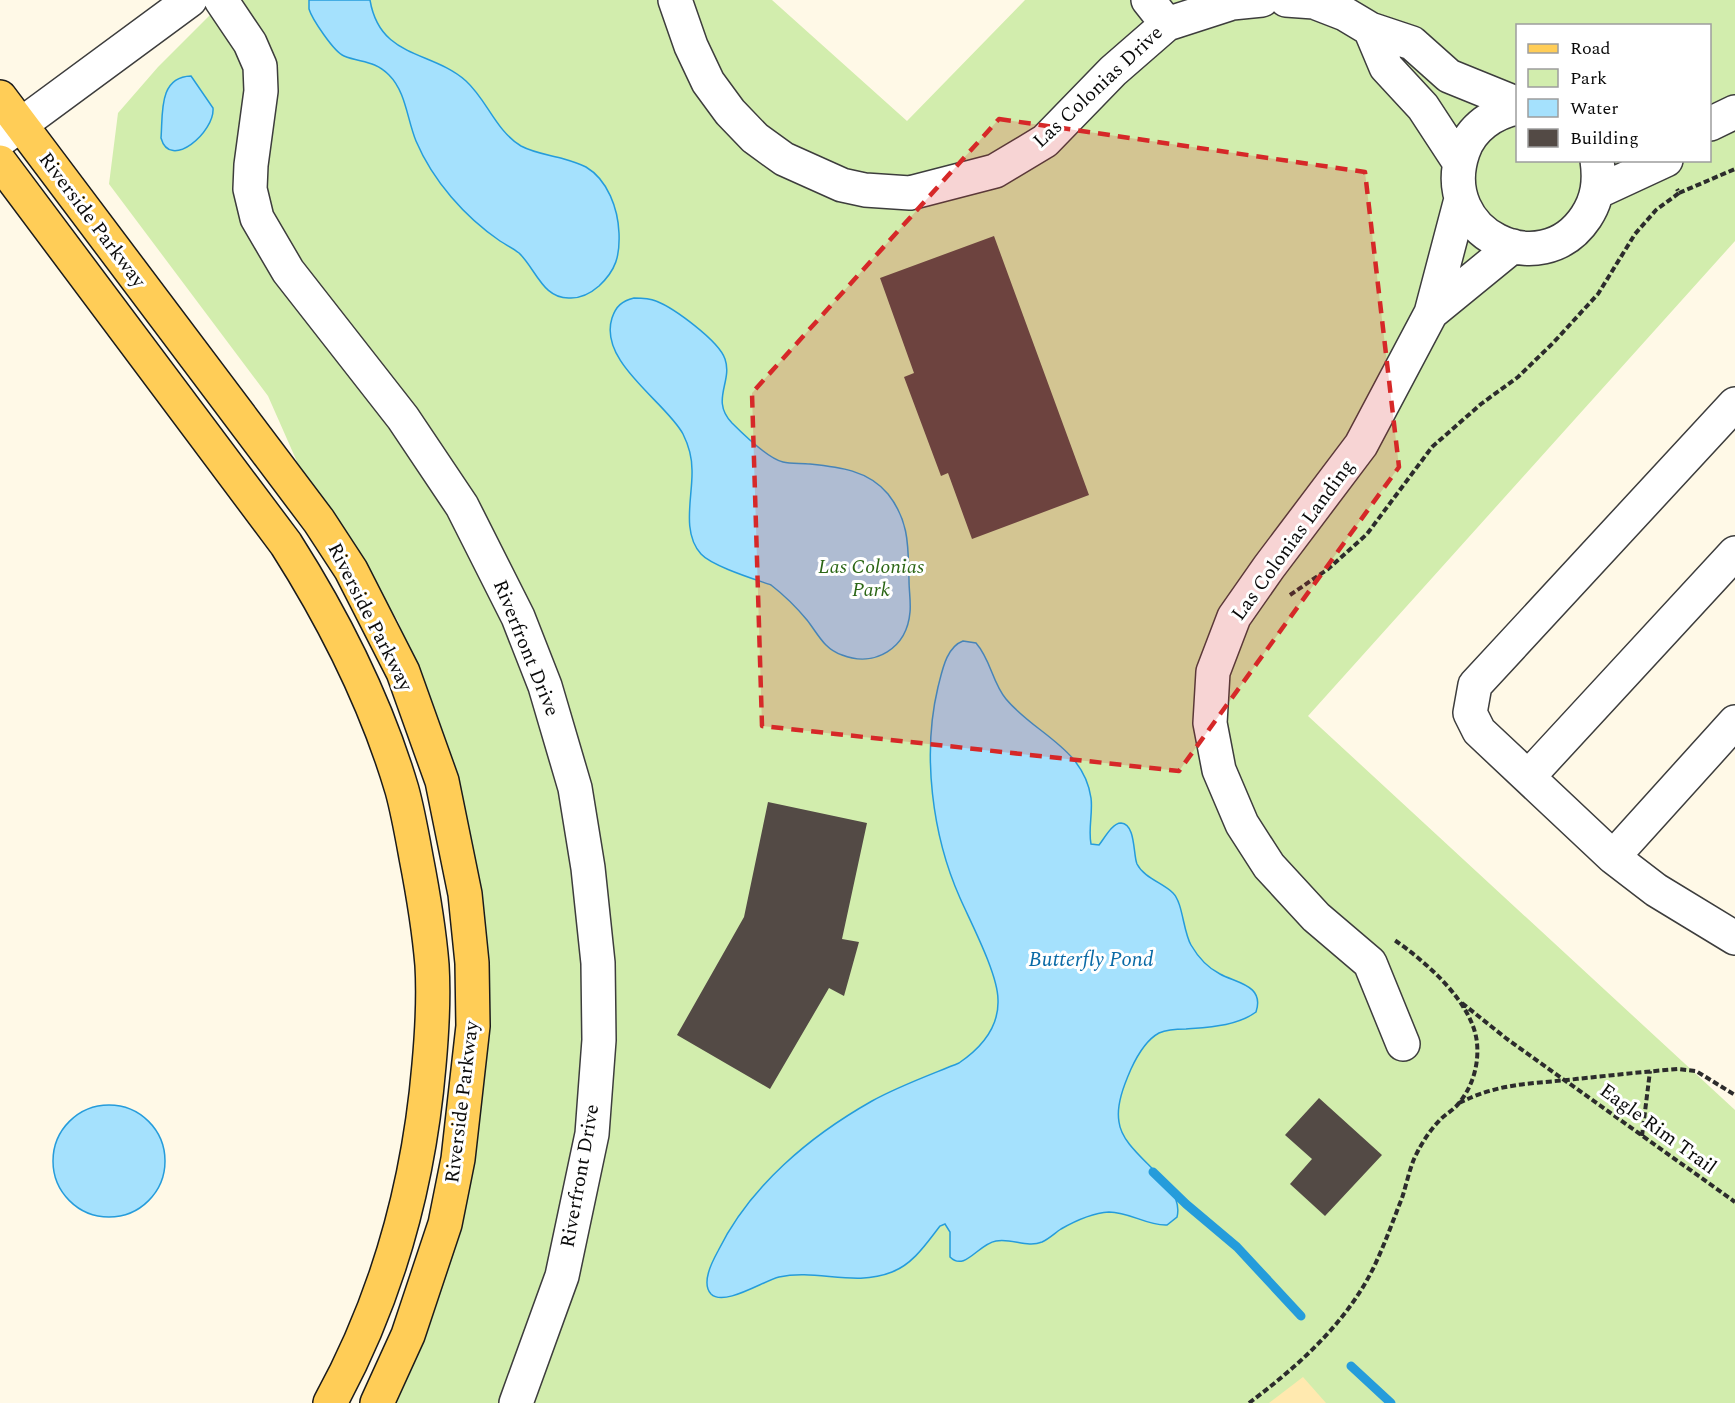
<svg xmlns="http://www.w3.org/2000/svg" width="1735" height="1403" font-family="Spectral,serif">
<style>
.green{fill:#d2edad;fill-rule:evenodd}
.sand{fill:#ffe9af}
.water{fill:#a5e1fd;stroke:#259cdb;stroke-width:1.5}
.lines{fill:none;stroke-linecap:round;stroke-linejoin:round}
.stream{stroke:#259cdb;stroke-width:9}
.building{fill:#534a45}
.minor-casing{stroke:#3d3d3d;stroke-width:36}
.major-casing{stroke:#1b1b1b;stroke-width:36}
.path{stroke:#2c2c2c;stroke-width:4;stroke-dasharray:6 3;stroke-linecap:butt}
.minor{stroke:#fff;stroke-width:33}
.major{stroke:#ffcd57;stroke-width:33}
.marked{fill:#d62828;fill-opacity:0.2;stroke:#d62828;stroke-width:4.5;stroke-dasharray:12 8;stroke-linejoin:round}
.labels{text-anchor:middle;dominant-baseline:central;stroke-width:6;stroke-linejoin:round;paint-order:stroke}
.street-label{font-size:20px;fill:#0a0a0a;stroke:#fff}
.park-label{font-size:20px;font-style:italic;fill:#2b6615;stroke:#fff}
.water-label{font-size:21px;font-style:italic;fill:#096aa6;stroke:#fff}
</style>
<rect width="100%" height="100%" fill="#fff9e7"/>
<path class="green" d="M225,0H772L907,121L1025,0H1735V241L1308,716L1735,1110V1403H392L459,1237L480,1114L483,937L461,796L398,621L302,473L268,396L109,184L118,113L158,67ZM1518,26H1710V160H1518Z"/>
<path class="sand" d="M1303,1377L1326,1403H1269Z"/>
<path class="water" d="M309,0H370C380,59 431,50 466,81C487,100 496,131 521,146C534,153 550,155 564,159C571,161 580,164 586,167C608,180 618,209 619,233C620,256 616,270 599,286C591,293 581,298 571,298C543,300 536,269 519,253C513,248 506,245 500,241C465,217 433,181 416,141C407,119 406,92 389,75C374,60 361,63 344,56C334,52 312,19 309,9C309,6 309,3 309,0Z
M191,76L213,108C215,132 170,171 161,138C163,114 158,77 191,76Z
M634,298C642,298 649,298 656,301C674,308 719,341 725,359C733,382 710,400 732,423C743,434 769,459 783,462C791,464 801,463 810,464C839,467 868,470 888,494C910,522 908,548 909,580C909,591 911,602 910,612C907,648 875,668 842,655C824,649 818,634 807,620C797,608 784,595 771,585C754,579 712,566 701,554C681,532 693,496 692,470C692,458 688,444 683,434C666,402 598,362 612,318C616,306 622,301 634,298Z
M963,641L976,643C991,660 992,682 1006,699C1035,734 1084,748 1091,798C1093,813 1088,829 1091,844L1099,845C1104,839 1112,823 1121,823C1136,824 1133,855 1137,864C1144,878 1163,883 1173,893C1183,903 1183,931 1191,945C1198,957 1208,968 1220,974C1236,983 1265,985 1256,1012C1237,1026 1210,1027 1186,1029C1177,1029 1168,1029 1159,1033C1146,1040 1137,1056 1131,1069C1124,1085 1116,1105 1119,1122C1123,1156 1186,1182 1177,1217L1167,1225C1147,1226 1130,1212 1109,1212C1093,1213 1075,1221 1061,1229C1055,1233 1049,1239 1042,1242C1027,1248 1012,1238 996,1241C978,1244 965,1272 950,1257V1232L945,1224L940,1226C926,1244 913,1264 892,1272C855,1287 817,1269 779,1277C763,1281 724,1307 711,1294C701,1283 712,1262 718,1251C750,1186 810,1136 872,1101C899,1086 930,1075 959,1063C981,1048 999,1028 998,1000C998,974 971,923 960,898C932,835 922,754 938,687C942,672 946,647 963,641Z
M53 1161a56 56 0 1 1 112 0a56 56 0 1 1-112 0Z"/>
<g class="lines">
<path class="stream" d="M1153,1172L1186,1204L1237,1247L1301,1316
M1351,1366L1391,1403"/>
</g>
<path class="building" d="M994,236L1089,495L972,539L948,473L941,476L904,377L914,373L880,278Z
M768,802L867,823L842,939L859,942L844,996L829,988L770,1089L677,1035L744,917Z
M1319,1098L1382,1155L1325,1216L1290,1184L1312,1159L1285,1135Z"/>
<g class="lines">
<defs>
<path id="minor" d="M221,0L250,43L260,66L261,91L251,165L250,189L257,218L288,271L403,418L462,506L518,617L545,686L575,788L588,868L598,963L599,1040L592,1134L562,1276L516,1403
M675,0L691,46L708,82L730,112L755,138L784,159L842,185L865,190L910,193L995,171L1045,141L1113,71L1167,24L1232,3L1262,0
M1148,0L1167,24
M1286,0L1314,2L1345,14L1370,29L1412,43L1449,76L1518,104
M1370,29L1386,67L1423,107L1459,162
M1518,108C1494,112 1471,128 1463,152C1435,233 1541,285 1586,217C1598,199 1600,181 1597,160
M1710,124L1735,112
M0,140L190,0
M1597,192L1666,160
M1431,313L1513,246
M1735,404L1475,685L1470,713L1479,731L1613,857L1656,890L1735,938
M1529,776L1735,553
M1613,857L1735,722
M1403,1044L1370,963L1316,917L1269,866L1242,824L1219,770L1210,723L1213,672L1234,617L1269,567L1361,445L1431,313L1461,199"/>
<path id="major" d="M0,97L319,521L351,570L403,672L442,781L465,894L472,963L473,1026L458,1159L445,1224L408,1335L377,1403
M0,162L286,544C335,621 376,702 402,790C408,812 412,835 416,857C423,893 429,929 432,965C434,998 432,1032 429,1065C419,1183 387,1299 330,1403"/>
</defs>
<use href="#minor" class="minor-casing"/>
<use href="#major" class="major-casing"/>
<path class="path" d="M1679,193L1735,169
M1290,595L1328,569L1367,534L1432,447L1481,404L1518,377L1553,343L1598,294L1635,234L1656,210L1679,193L1677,189
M1462,1003L1507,1039L1735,1202
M1459,1103C1497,1084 1526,1084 1567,1080C1604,1076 1641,1072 1678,1069L1696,1071L1735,1095
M1642,1136L1650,1071
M1249,1403C1301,1364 1352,1318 1378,1258C1387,1238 1394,1218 1402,1198C1406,1186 1409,1171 1414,1159C1420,1146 1429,1131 1439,1121C1445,1114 1454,1110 1459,1103C1473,1086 1479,1064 1477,1043C1473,1002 1425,961 1393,939"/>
<use href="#minor" class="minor"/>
<use href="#major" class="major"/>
</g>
<path class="marked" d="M999,119L1365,172L1399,467L1179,771L762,726L752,393Z"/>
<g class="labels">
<g class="street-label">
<text transform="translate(1098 87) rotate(-43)">Las Colonias Drive</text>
<text transform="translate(92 220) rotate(53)">Riverside Parkway</text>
<text transform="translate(1293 540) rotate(-54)">Las Colonias Landing</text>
<text transform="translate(370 617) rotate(63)">Riverside Parkway</text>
<text transform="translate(526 648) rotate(68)">Riverfront Drive</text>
<text transform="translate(462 1102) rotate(-83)">Riverside Parkway</text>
<text transform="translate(1658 1129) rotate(36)">Eagle Rim Trail</text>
<text transform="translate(580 1176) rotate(-80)">Riverfront Drive</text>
</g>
<g class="park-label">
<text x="871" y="567">Las Colonias<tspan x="871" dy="23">Park</tspan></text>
</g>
<g class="water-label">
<text x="1091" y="960">Butterfly Pond</text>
</g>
</g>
<rect x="1516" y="24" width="195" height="138" fill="#ffffff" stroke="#9d9d9d" stroke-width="1.5"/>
<rect x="1528" y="44" width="30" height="9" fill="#ffcd57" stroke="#9d9d9d" stroke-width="1.5"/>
<text x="1570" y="54" font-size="18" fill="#0a0a0a">Road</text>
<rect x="1528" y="69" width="30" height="18" fill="#d2edad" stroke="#9d9d9d" stroke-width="1.5"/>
<text x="1570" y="84" font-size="18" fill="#0a0a0a">Park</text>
<rect x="1528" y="99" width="30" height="18" fill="#a5e1fd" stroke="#9d9d9d" stroke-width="1.5"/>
<text x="1570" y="114" font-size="18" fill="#0a0a0a">Water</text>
<rect x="1528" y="129" width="30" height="18" fill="#534a45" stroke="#9d9d9d" stroke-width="1.5"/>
<text x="1570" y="144" font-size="18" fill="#0a0a0a">Building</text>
</svg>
